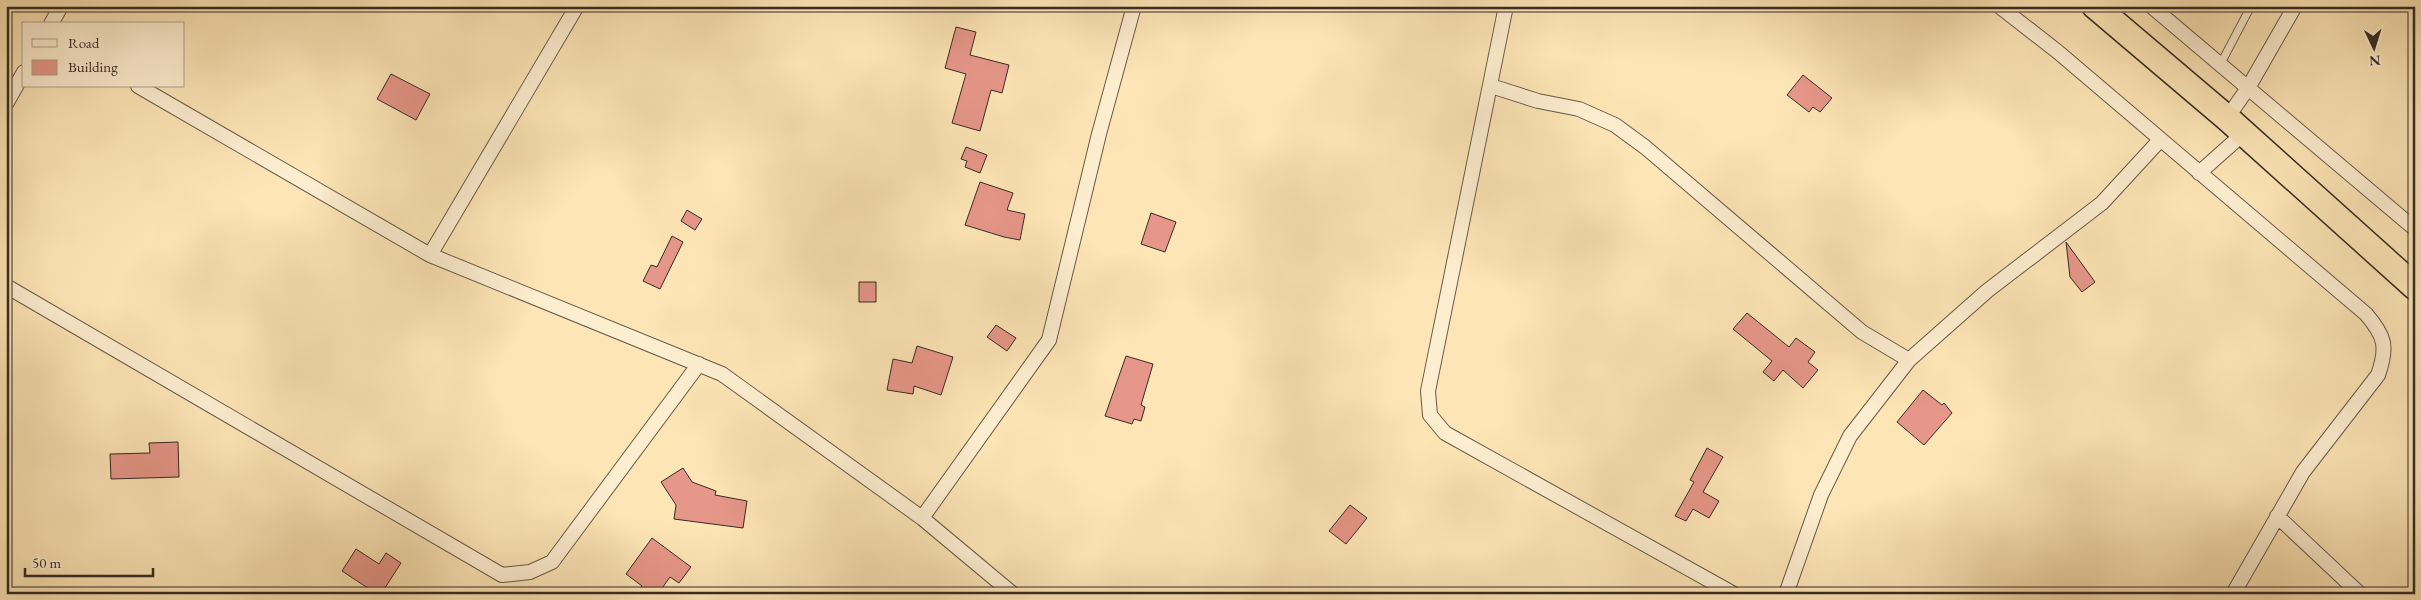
<svg xmlns="http://www.w3.org/2000/svg" width="2421" height="600" font-family="'EB Garamond',serif">
<style>
.building{fill:#e79789;stroke:#372b25}
.lines{fill:none;stroke-linecap:round;stroke-linejoin:round}
.lane-casing{stroke:#685a49;stroke-width:9}
.street-casing{stroke:#685a49;stroke-width:16}
.highway-casing{stroke:#372b25;stroke-width:28}
.lane{stroke:#feeed0;stroke-width:7}
.street{stroke:#feeed0;stroke-width:14}
.highway{stroke:#fde5b6;stroke-width:25}
</style>
<rect width="100%" height="100%" fill="#fde5b6"/>
<filter id="stains"><feTurbulence type="fractalNoise" baseFrequency=".004" numOctaves="4"/><feColorMatrix values="0 0 0 0 .2 0 0 0 0 .09 0 0 0 0 .02 0 0 0 .5 -.17"/></filter>
<radialGradient id="worn" r=".72"><stop offset=".6" stop-color="#630" stop-opacity="0"/><stop offset="1" stop-color="#630" stop-opacity=".3"/></radialGradient>
<path class="building" d="M956,27L976,32L970,55L1009,65L1002,93L991,90L980,131L952,123L966,74L945,68Z
M391,74L430,94L416,120L377,99Z
M1803,75L1832,98L1820,112L1813,107L1809,112L1787,95Z
M966,147L987,155L980,173L965,167L967,161L961,159Z
M980,182L1013,193L1007,210L1025,214L1020,240L1004,237L965,225Z
M687,210L702,219L695,230L681,221Z
M1151,213L1176,222L1165,252L1141,244Z
M672,236L683,242L660,289L643,281L651,265L657,267Z
M2066,242L2095,282L2082,292L2070,277Z
M859,282H876V302H859Z
M1747,313L1789,347L1796,338L1815,352L1808,362L1818,370L1803,388L1783,370L1774,381L1763,372L1772,361L1733,329Z
M996,325L1016,338L1007,351L987,337Z
M917,346L953,357L941,395L914,386L913,394L887,390L893,359L912,363Z
M1126,356L1153,364L1141,405L1145,407L1141,421L1134,419L1132,424L1105,416Z
M1923,390L1942,405L1944,403L1952,413L1924,445L1897,422Z
M178,442L179,477L111,479L110,454L150,453L149,443Z
M1707,448L1723,457L1703,492L1719,501L1709,518L1693,509L1686,521L1675,516L1694,482L1690,480Z
M683,468L692,482L716,491L715,495L747,501L743,528L674,519L676,505L661,482Z
M1350,505L1367,518L1346,544L1329,531Z
M652,538L691,567L679,583L670,577L658,594H636L642,586L626,574Z
M356,549L379,564L386,553L401,563L381,594H377L342,571Z"/>
<g class="lines">
<defs>
<path id="lane" d="M2220,65L2251,6"/>
<path id="street" d="M1506,6L1428,391L1430,415L1445,433L1734,594
M1999,6L2058,52L2366,314C2385,336 2388,347 2378,375L2303,472L2233,594
M2151,6L2415,229
M51,24L61,6
M138,86L430,255L722,374L922,518L1013,594
M1491,86L1538,101L1579,109L1615,125L1645,147L1862,332L1909,360
M6,104L24,72
M2227,118L2248,88L2295,6
M2199,173L2244,133
M430,255L577,6
M6,286L502,575L530,572L552,562L699,364
M2277,516L2360,594
M922,518L1049,340L1099,134L1134,6
M1786,594L1821,495L1850,436L1909,360L1987,291L2102,203L2160,140"/>
<path id="highway" d="M2095,6L2227,118L2415,287"/>
</defs>
<use href="#lane" class="lane-casing"/>
<use href="#street" class="street-casing"/>
<use href="#highway" class="highway-casing"/>
<use href="#lane" class="lane"/>
<use href="#street" class="street"/>
<use href="#highway" class="highway"/>
</g>
<rect width="2421" height="600" fill="none" stroke="#fde5b6" stroke-width="25"/>
<rect x="8" y="8" width="2406" height="585" fill="none" stroke="#372b25" stroke-width="2.5"/>
<rect x="12" y="12" width="2396" height="575" fill="none" stroke="#372b25"/>
<rect x="22" y="22" width="162" height="65" fill="#feeed0" stroke="#aea08c"/>
<rect x="32" y="39" width="25" height="8" fill="#feeed0" stroke="#aea08c"/>
<text x="68" y="48" font-size="15" fill="#372b25">Road</text>
<rect x="32" y="60" width="25" height="15" fill="#e79789" stroke="#aea08c"/>
<text x="68" y="72" font-size="15" fill="#372b25">Building</text>
<g transform="translate(2374 48) rotate(176)" stroke="#feeed0" stroke-width="4" paint-order="stroke">
<path d="M0-4L9 19L0 12L-9 19Z" fill="#372b25"/>
<text y="-8" font-size="14" font-weight="bold" text-anchor="middle" fill="#372b25">N</text>
</g>
<path d="M25 568v8h128v-8" fill="none" stroke="#372b25" stroke-width="2.5"/>
<text x="32" y="568" font-size="15" fill="#372b25" stroke="#feeed0" stroke-width="4" paint-order="stroke">50 m</text>
<rect width="100%" height="100%" filter="url(#stains)"/>
<rect width="100%" height="100%" fill="url(#worn)"/>
</svg>
